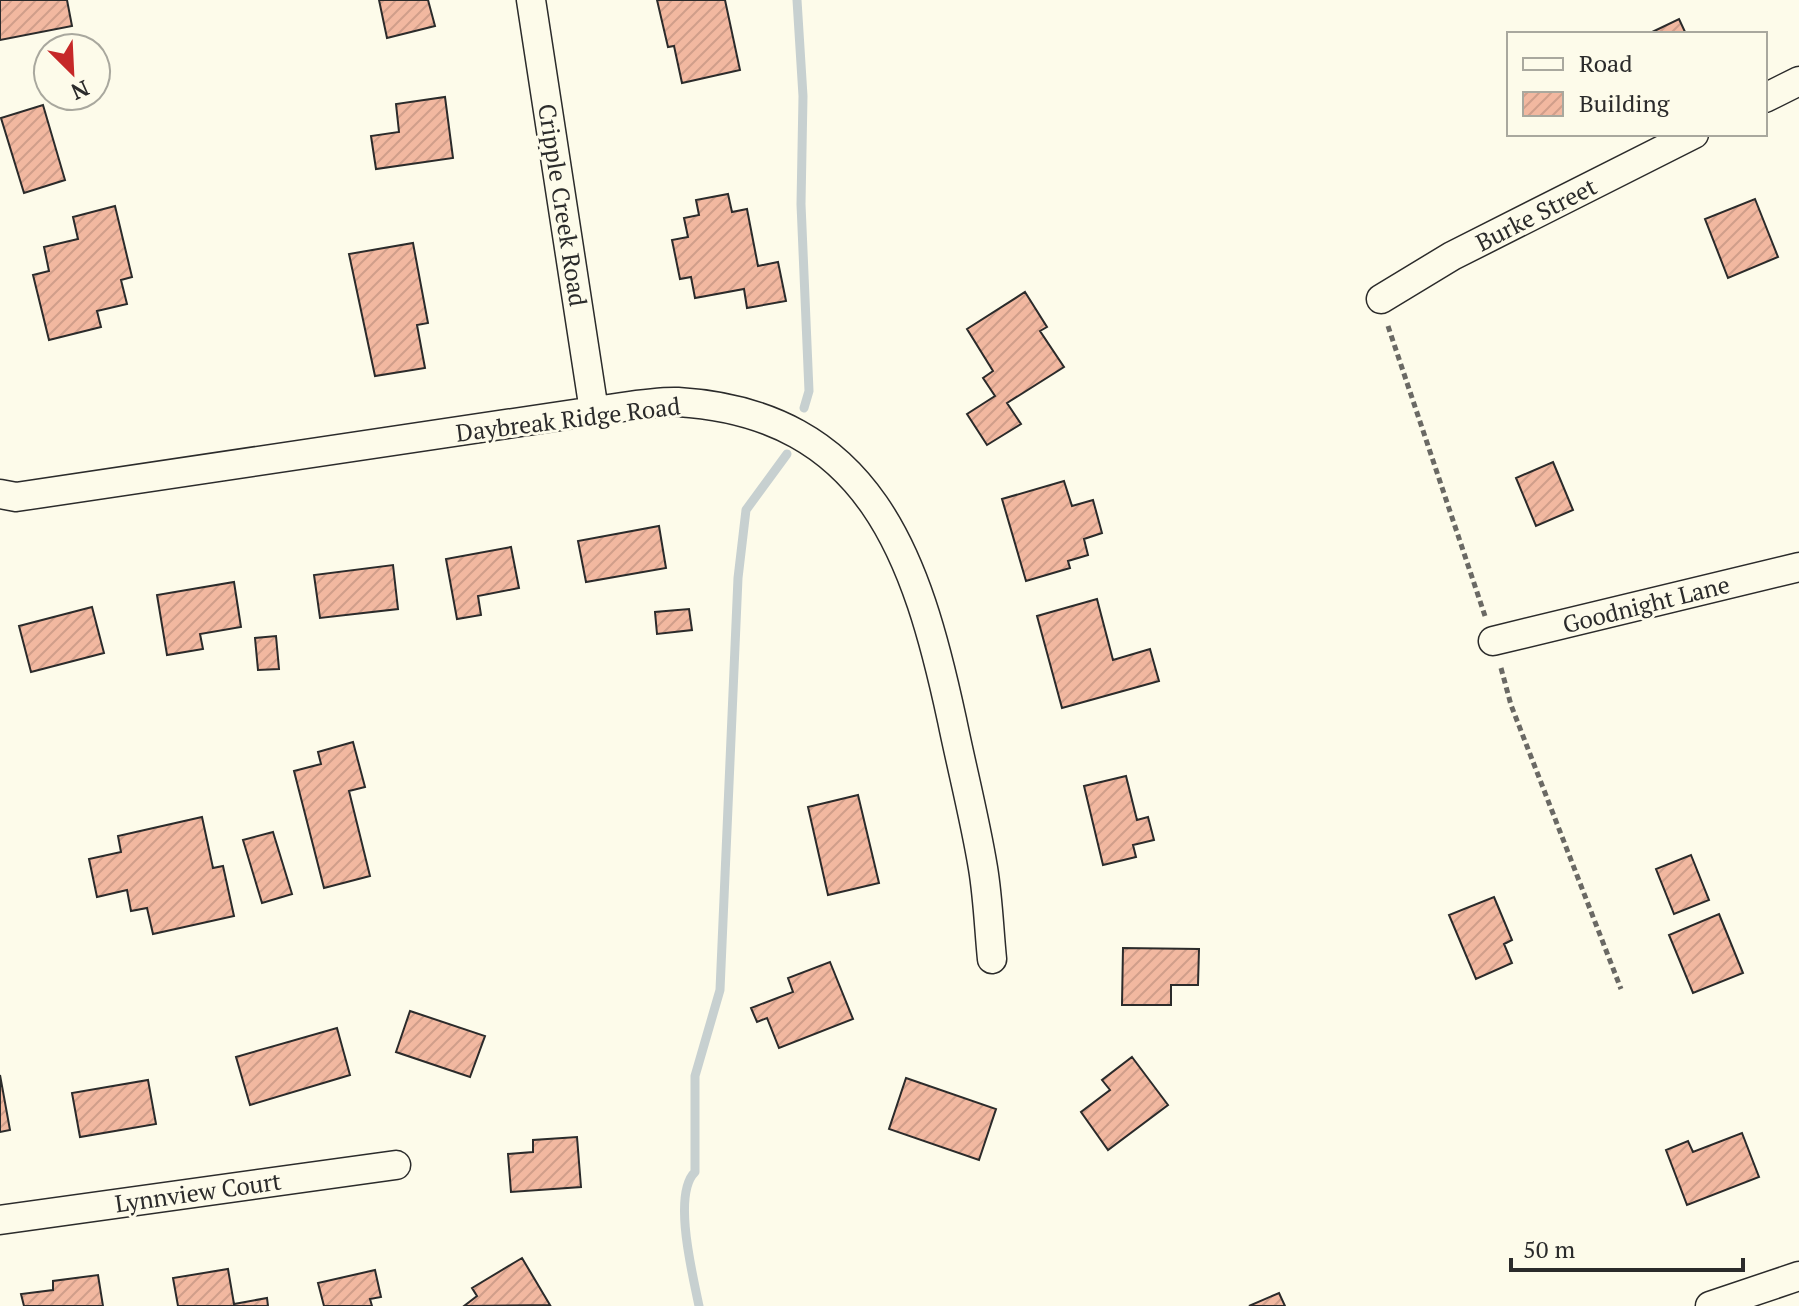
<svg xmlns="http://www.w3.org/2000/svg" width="1799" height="1306" font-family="'PT Serif',serif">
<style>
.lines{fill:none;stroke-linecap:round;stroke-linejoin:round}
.stream{stroke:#c7d0d0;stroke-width:9}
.building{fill:url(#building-hatch);stroke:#2b2b2b;stroke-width:2}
.minor-casing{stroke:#2b2b2b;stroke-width:31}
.path{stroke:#6a6964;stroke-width:5;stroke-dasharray:6 4;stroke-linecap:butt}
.minor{stroke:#fdfbea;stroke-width:28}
.labels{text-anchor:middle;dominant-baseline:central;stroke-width:6;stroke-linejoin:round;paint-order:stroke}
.street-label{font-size:24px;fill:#2b2b2b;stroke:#fdfbea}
</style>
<defs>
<pattern id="building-hatch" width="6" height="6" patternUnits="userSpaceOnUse" patternTransform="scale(2)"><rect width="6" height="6" fill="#f2b8a0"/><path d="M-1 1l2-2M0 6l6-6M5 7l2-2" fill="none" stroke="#d09e8a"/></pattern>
</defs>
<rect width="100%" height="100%" fill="#fdfbea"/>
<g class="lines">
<path class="stream" d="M797,0L803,96L801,204L809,391L804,408
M699,1306C693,1276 672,1194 695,1172V1076L720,990L738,578L746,510L787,454"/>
</g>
<path class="building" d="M0,0H67L72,26L0,40Z
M379,0H428L435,26L387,38Z
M657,0H725L740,70L682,83L674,46L668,47Z
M1679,19L1686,34H1648Z
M445,97L453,158L376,169L371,136L399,132L396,104Z
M43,105L65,180L24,193L1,118Z
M728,194L732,212L747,209L758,266L778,262L786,301L747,308L744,289L695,298L691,277L680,279L672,240L688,237L684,218L699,215L696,200Z
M1755,199L1778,257L1728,278L1705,219Z
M115,206L132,277L121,280L127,304L97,311L101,327L49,340L33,275L49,271L44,247L78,239L73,217Z
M413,243L428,323L417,325L425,368L375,376L349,254Z
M1025,292L1047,327L1040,331L1064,367L1007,403L1021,424L987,445L967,414L995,396L983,378L993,371L967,329Z
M1553,462L1573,510L1536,526L1516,478Z
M1064,481L1072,506L1093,500L1102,533L1084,539L1088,555L1068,561L1070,568L1026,581L1002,499Z
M659,526L666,568L586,582L578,541Z
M511,547L519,588L478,596L481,615L457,619L446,559Z
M393,565L398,609L320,618L314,575Z
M234,582L241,627L200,634L203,649L167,655L157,595Z
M1097,599L1113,660L1150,649L1159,681L1062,708L1037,616Z
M92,607L104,653L31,672L19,626Z
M689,609L692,630L657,634L655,612Z
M276,636L279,669L258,670L255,638Z
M353,742L365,787L349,791L370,876L324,888L294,771L321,764L318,752Z
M1126,776L1137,820L1148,817L1154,840L1133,845L1136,857L1103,865L1084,786Z
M858,795L879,883L828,895L808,807Z
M202,817L213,868L223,866L234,916L153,934L147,908L131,911L127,890L97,897L89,859L121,852L118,836Z
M273,832L292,894L262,903L243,840Z
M1691,855L1709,900L1674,914L1656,869Z
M1494,897L1512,940L1504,944L1512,963L1476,979L1449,915Z
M1719,914L1743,973L1693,993L1669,935Z
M1123,948L1199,949L1198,985H1171V1005H1122Z
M830,962L853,1019L779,1048L767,1018L757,1022L751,1008L793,992L788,978Z
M410,1011L485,1036L470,1077L396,1052Z
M337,1028L350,1075L250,1105L236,1057Z
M1132,1057L1168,1105L1108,1150L1081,1112L1110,1090L1102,1080Z
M0,1075L10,1130L0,1132Z
M906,1078L996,1109L979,1160L889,1129Z
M148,1080L156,1124L80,1137L72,1093Z
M1742,1133L1759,1177L1687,1205L1666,1150L1688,1141L1693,1152Z
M577,1137L581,1187L511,1192L508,1154L533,1152V1140Z
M522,1258L550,1305L464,1306L477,1296L472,1288Z
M228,1269L234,1304L267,1298L268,1306H178L173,1278Z
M375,1270L381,1297L370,1299L372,1306H324L318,1283Z
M98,1275L103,1306H24L21,1294L53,1290V1281Z
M1279,1293L1285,1306H1249Z"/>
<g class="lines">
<defs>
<path id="minor" d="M531,0L594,411
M1765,98L1799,81
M1381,299L1452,256L1694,134
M0,494L16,497L594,411C621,408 651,401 678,402C871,414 917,558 952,720C962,769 975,819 983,868C988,898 989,929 992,959
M1493,641L1799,567
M0,1220L396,1165
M1710,1306L1799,1276"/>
</defs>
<use href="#minor" class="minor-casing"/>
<path class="path" d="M1388,326L1485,616
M1501,668L1511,705L1621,989"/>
<use href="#minor" class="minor"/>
</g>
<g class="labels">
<g class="street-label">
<text transform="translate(563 205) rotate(81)">Cripple Creek Road</text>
<text transform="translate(1536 214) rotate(-27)">Burke Street</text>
<text transform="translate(568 419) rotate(-7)">Daybreak Ridge Road</text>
<text transform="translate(1646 604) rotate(-14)">Goodnight Lane</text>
<text transform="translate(198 1192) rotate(-8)">Lynnview Court</text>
</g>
</g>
<rect x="1507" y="32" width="260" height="104" fill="#fdfbea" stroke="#a9a89e" stroke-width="2"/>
<rect x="1523" y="58" width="40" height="12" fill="#fdfbea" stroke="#a9a89e" stroke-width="2"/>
<text x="1579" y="72" font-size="24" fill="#2b2b2b">Road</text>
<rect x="1523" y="92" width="40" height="24" fill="url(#building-hatch)" stroke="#a9a89e" stroke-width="2"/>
<text x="1579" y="112" font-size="24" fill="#2b2b2b">Building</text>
<g transform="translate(72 72) rotate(156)"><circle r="38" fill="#fdfbea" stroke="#a9a89e" stroke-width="2"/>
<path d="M0-6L14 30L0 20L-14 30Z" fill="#c62828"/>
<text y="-12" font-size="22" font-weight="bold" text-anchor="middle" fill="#2b2b2b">N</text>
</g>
<path d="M1511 1258v12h232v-12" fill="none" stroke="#2b2b2b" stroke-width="4"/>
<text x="1523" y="1258" font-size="24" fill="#2b2b2b" stroke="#fdfbea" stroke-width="6" paint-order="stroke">50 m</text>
</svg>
